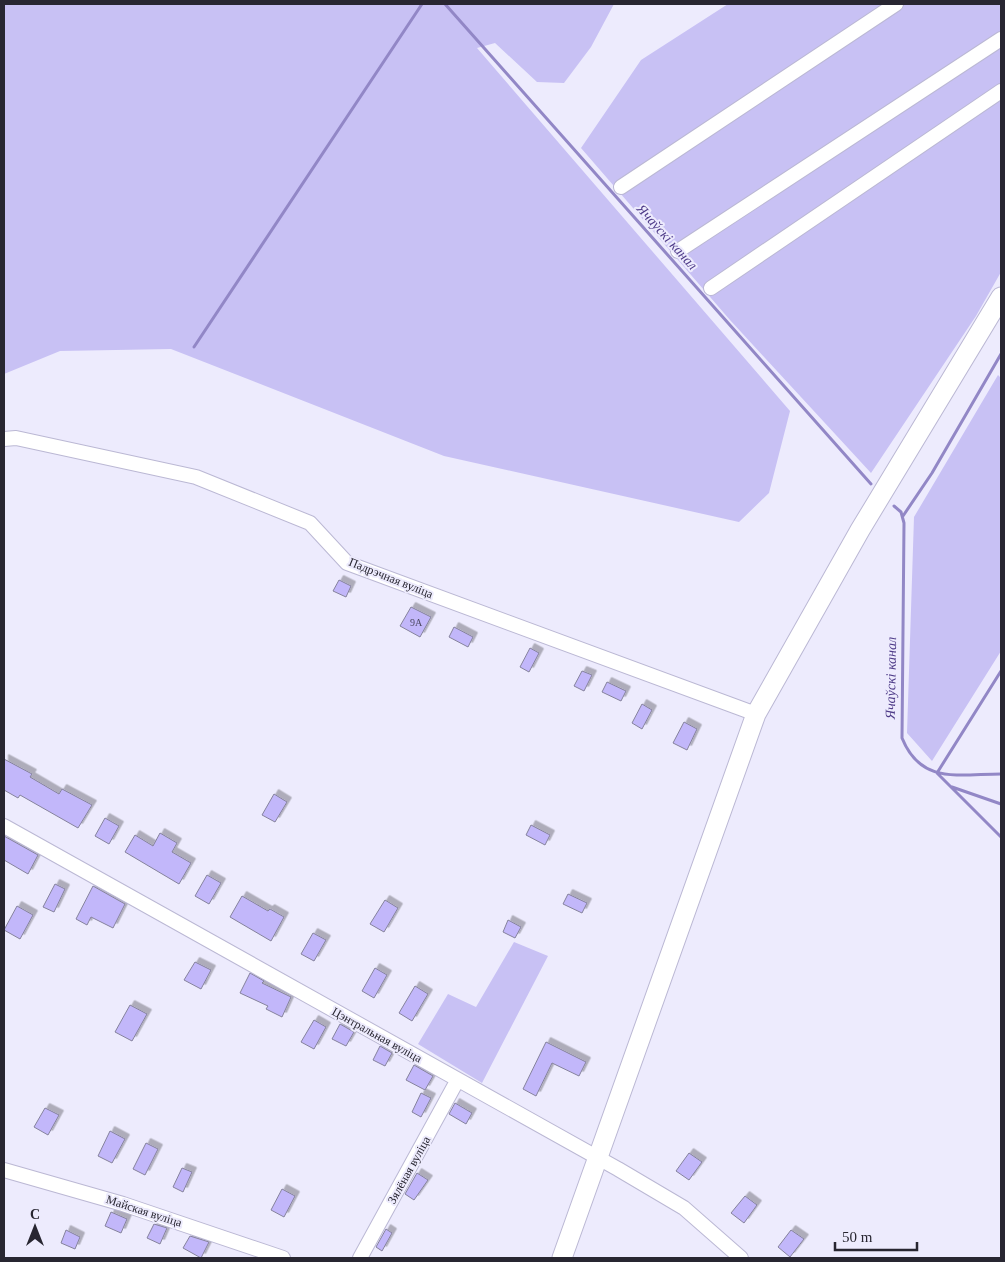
<svg xmlns="http://www.w3.org/2000/svg" width="1005" height="1262" font-family="Georgia,serif">
<style>
.green{fill:#c8c1f4}
.lines{fill:none;stroke-linecap:round;stroke-linejoin:round}
.stream{stroke:#9287c6;stroke-width:3}
.building{fill:#c2b7fa;stroke:#85829c;filter:url(#shadow)}
.minor-casing{stroke:#bbb8d4;stroke-width:16}
.major-casing{stroke:#bbb8d4;stroke-width:21}
.minor{stroke:#fff;stroke-width:14}
.major{stroke:#fff;stroke-width:19}
.labels{text-anchor:middle;dominant-baseline:central;stroke-width:4;stroke-linejoin:round;paint-order:stroke}
.number-label{font-size:10px;fill:#4e4a63}
.street-label{font-size:12px;fill:#282631;stroke:#edebfd}
.water-label{font-size:14px;font-style:italic;fill:#4f3c89;stroke:#edebfd}
</style>
<defs>
<filter id="shadow"><feDropShadow dx="4.5" dy="-4.5" stdDeviation="0" flood-color="#0004"/></filter>
</defs>
<rect width="100%" height="100%" fill="#edebfd"/>
<path class="green" d="M4,4H614L591,47L564,83L537,82L495,43L477,48L790,411L769,493L739,522L444,456L171,349L60,351L4,374Z
M728,4H1001V272L976,316L871,473L730,320L581,148L641,60Z
M998,375L1001,378V651L932,761L907,733L914,517Z
M514,942L548,956L482,1083L418,1044L448,994L476,1007Z"/>
<g class="lines">
<path class="stream" d="M445,4L871,484
M194,347L422,4
M894,506L901,512L904,523L902,738C921,785 959,774 1001,774
M903,516L932,473L1001,354
M1001,671L937,773L1001,837
M952,787L1001,804"/>
</g>
<path class="building" d="M339,580L351,586L346,597L333,591Z
M411,607L431,617L420,637L400,626Z
M454,627L473,637L468,647L449,637Z
M530,648L539,653L529,672L520,667Z
M582,671L592,675L584,691L574,686Z
M607,682L626,691L621,701L602,692Z
M642,704L652,710L642,729L632,723Z
M684,722L697,729L687,750L673,743Z
M4,759L32,774L30,777L59,794L62,789L92,805L78,828L20,795L18,798L4,790Z
M274,794L287,802L275,822L262,815Z
M105,818L119,826L109,844L95,836Z
M531,825L550,835L545,845L526,835Z
M160,833L177,843L172,852L191,863L179,884L125,852L135,835L153,846Z
M4,836L38,855L28,874L4,860Z
M207,875L221,883L209,904L195,896Z
M55,884L65,889L54,912L43,907Z
M93,886L125,904L113,928L91,917L87,925L76,919Z
M568,894L587,903L582,913L563,904Z
M242,896L268,911L270,909L284,917L271,941L230,917Z
M385,900L398,908L384,932L370,924Z
M17,906L33,915L20,939L4,930Z
M508,920L521,927L515,938L503,932Z
M313,933L326,940L314,961L301,954Z
M195,962L211,970L201,989L184,980Z
M375,968L387,975L374,998L362,991Z
M250,973L264,981L262,983L291,997L282,1017L266,1009L268,1006L240,993Z
M415,986L428,994L412,1021L399,1013Z
M130,1005L147,1014L132,1041L115,1032Z
M314,1020L326,1027L314,1049L301,1042Z
M340,1024L354,1032L346,1046L332,1039Z
M546,1042L586,1062L579,1076L552,1063L536,1096L523,1089Z
M380,1046L392,1053L385,1066L373,1060Z
M414,1065L433,1076L425,1090L406,1080Z
M421,1093L431,1098L421,1117L412,1112Z
M455,1103L472,1113L466,1124L449,1114Z
M45,1108L59,1115L48,1135L34,1127Z
M110,1131L125,1139L112,1163L98,1156Z
M146,1143L158,1149L145,1175L133,1169Z
M689,1153L702,1162L689,1180L676,1171Z
M182,1168L192,1172L183,1192L173,1187Z
M417,1173L428,1180L414,1200L405,1194Z
M282,1189L295,1196L284,1217L271,1210Z
M745,1196L757,1205L744,1223L731,1213Z
M111,1212L127,1219L121,1233L105,1226Z
M154,1224L167,1228L160,1244L147,1238Z
M386,1229L392,1233L382,1251L376,1247Z
M66,1230L80,1237L75,1249L61,1243Z
M791,1230L804,1239L790,1257L778,1247Z
M190,1236L209,1242L201,1258L183,1248Z"/>
<g class="lines">
<defs>
<path id="minor" d="M621,187L896,4
M678,251L1001,39
M711,288L1001,91
M4,439L16,438L196,477L310,523L347,563L756,714
M4,826L618,1169L684,1208L741,1258
M4,1170L123,1204L283,1258
M360,1258L457,1081"/>
<path id="major" d="M562,1258L756,714L860,530L1001,297"/>
</defs>
<use href="#minor" class="minor-casing"/>
<use href="#major" class="major-casing"/>
<use href="#minor" class="minor"/>
<use href="#major" class="major"/>
</g>
<g class="labels">
<g class="number-label">
<text x="416" y="622">9А</text>
</g>
<g class="street-label">
<text transform="translate(391 578) rotate(22)">Падрэчная вуліца</text>
<text transform="translate(377 1035) rotate(29)">Цэнтральная вуліца</text>
<text transform="translate(409 1170) rotate(-61)">Зялёная вуліца</text>
<text transform="translate(144 1211) rotate(18)">Майская вуліца</text>
</g>
<g class="water-label">
<text transform="translate(667 237) rotate(48)">Ячаўскі канал</text>
<text transform="translate(891 678) rotate(-89)">Ячаўскі канал</text>
</g>
</g>
<rect width="1005" height="1262" fill="none" stroke="#282631" stroke-width="10"/>
<g transform="translate(35 1227)" stroke="#edebfd" stroke-width="4" paint-order="stroke">
<path d="M0-4L9 19L0 12L-9 19Z" fill="#282631"/>
<text y="-8" font-size="14" font-weight="bold" text-anchor="middle" fill="#282631">С</text>
</g>
<path d="M835 1242v8h82v-8" fill="none" stroke="#282631" stroke-width="2.5"/>
<text x="842" y="1242" font-size="15" fill="#282631" stroke="#edebfd" stroke-width="4" paint-order="stroke">50 m</text>
</svg>
